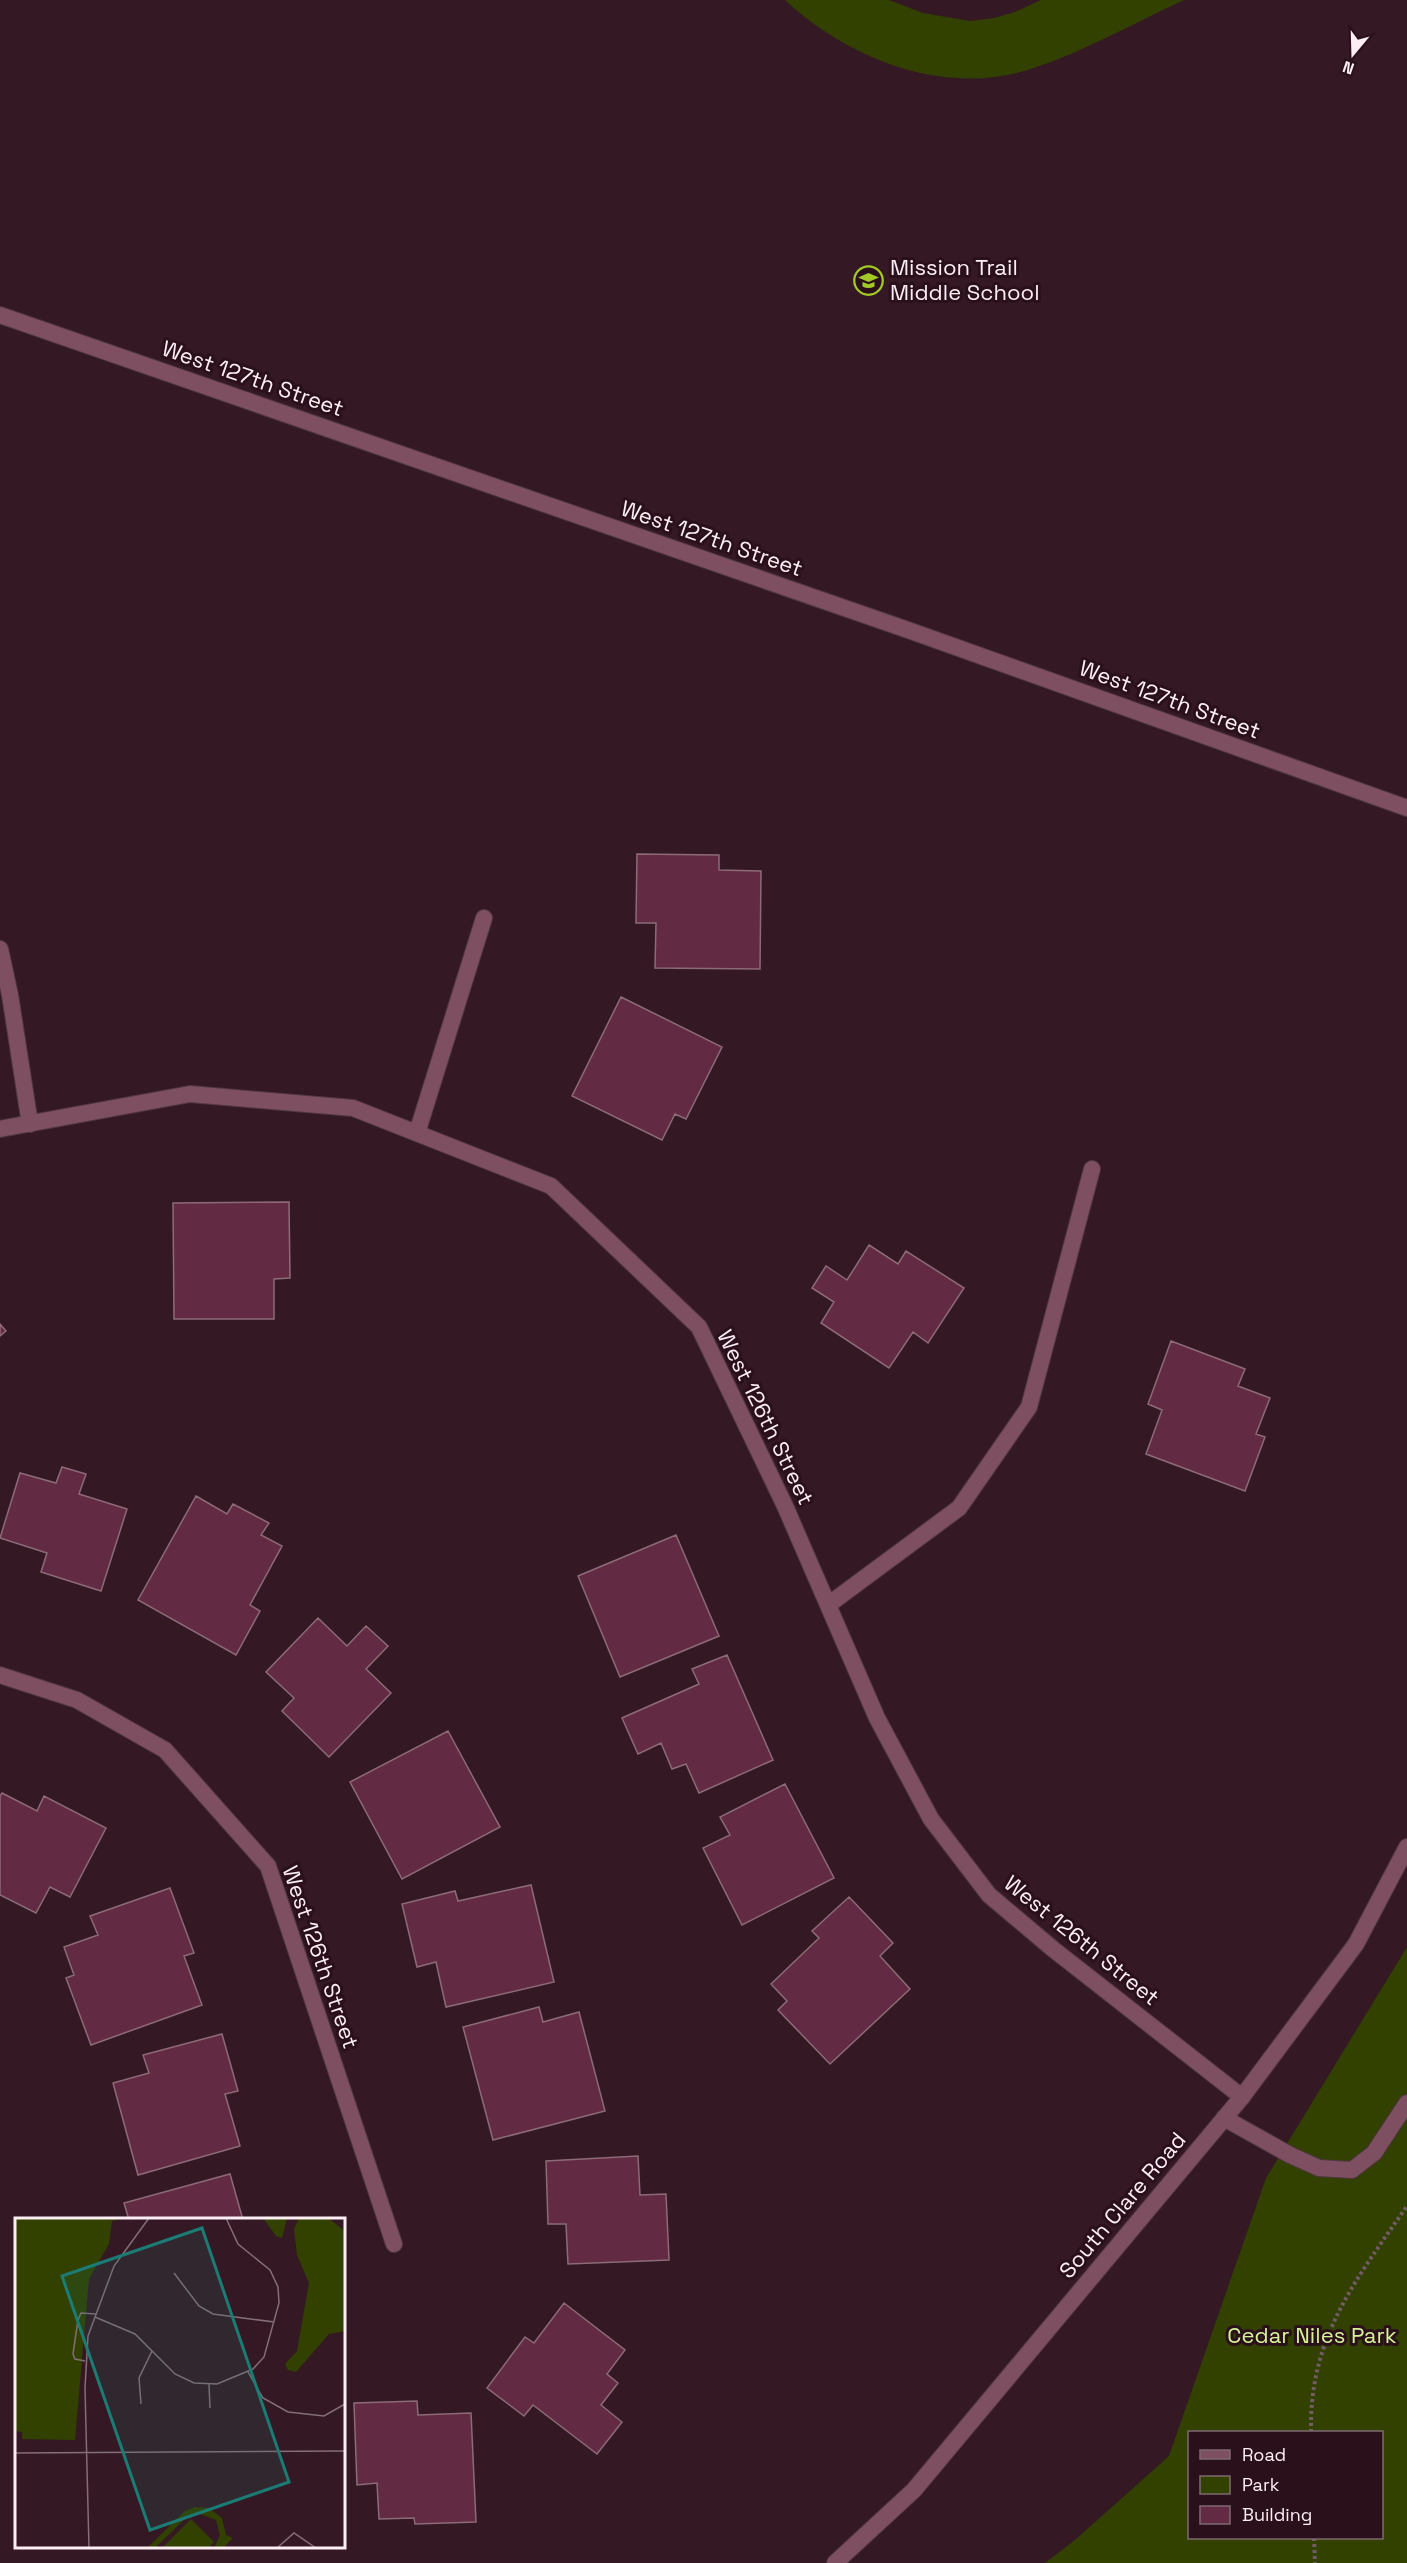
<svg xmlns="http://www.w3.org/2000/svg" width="1407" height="2563" font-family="'Space Grotesk',sans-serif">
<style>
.green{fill:#324000;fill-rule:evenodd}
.building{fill:#632a43;stroke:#8c6b77;stroke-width:1.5}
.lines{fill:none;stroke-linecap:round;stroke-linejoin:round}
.service-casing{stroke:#503741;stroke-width:18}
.minor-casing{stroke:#503741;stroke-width:18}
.tertiary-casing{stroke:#503741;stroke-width:18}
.path{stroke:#735c65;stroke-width:4;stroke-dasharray:3 3;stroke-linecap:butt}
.service{stroke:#7d4f61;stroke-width:16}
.minor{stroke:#7d4f61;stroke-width:16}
.tertiary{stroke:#7d4f61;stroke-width:16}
.labels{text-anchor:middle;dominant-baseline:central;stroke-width:6;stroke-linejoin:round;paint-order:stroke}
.poi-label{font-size:22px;fill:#fdeef3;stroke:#2a101b;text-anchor:start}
.street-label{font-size:22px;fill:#fdeef3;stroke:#2a101b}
.park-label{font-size:22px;fill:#d6f197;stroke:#2a101b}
.inset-road{fill:none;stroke:#846e77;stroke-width:1.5}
.view{fill:#1b7c75;fill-opacity:0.15;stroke:#1b7c75;stroke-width:3}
.inset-edge{fill:none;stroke:#fdeef3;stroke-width:3}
</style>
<rect width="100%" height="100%" fill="#341924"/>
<path class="green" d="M785,0H889L923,13L970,21L994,18L1015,12L1041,0H1184C1134,23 1085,51 1034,68C947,98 849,60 785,0Z
M1407,1947V2563H1045L1075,2540L1169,2456L1266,2178ZM1190,2432H1382V2538H1190Z"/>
<path class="building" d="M637,854L719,855V870L761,871L760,969L655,968L656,923H636Z
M621,997L722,1047L686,1119L675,1114L662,1140L572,1096Z
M289,1202L290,1278L274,1279V1319H174L173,1203Z
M869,1245L898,1264L906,1251L964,1288L928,1343L913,1332L889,1368L821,1323L834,1302L812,1288L826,1266L847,1280Z
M0,1324L6,1331L0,1336Z
M1171,1341L1245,1369L1238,1386L1270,1398L1256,1434L1265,1437L1245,1491L1146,1454L1162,1410L1148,1404Z
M62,1467L86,1474L79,1494L127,1509L101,1591L41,1572L47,1553L0,1538L20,1473L56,1483Z
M196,1496L227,1514L233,1504L269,1523L261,1535L282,1546L250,1605L260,1611L236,1655L138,1600Z
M676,1535L719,1636L620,1677L578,1576Z
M318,1618L347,1646L366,1626L388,1646L366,1669L391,1693L329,1757L282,1711L294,1698L266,1672Z
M727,1655L773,1760L699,1793L686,1764L672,1769L661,1743L638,1754L622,1718L699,1684L692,1669Z
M448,1731L500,1827L402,1879L350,1782Z
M785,1784L834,1878L742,1925L703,1848L730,1835L720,1817Z
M2,1793L37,1811L44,1796L106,1828L70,1897L50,1887L36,1913L0,1895V1796Z
M531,1885L554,1982L446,2007L436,1962L417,1967L402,1904L455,1891L458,1901Z
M170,1888L194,1953L184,1956L202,2005L91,2045L66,1978L74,1975L64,1947L98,1935L90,1916Z
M849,1897L893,1943L880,1956L910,1989L830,2064L778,2010L787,2001L771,1984L819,1938L812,1931Z
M539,2007L543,2022L579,2012L605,2111L493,2140L463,2027Z
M222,2034L238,2091L225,2094L240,2146L138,2175L113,2083L149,2073L143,2055Z
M638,2156L640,2195L666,2194L669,2260L568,2264L566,2224H548L546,2161Z
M230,2174L243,2220H129L124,2203Z
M564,2303L625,2350L607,2374L618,2383L601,2405L622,2422L597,2454L533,2405L524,2416L487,2388L525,2337L534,2343Z
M417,2401L418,2415L471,2413L476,2522L415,2524L414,2518L379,2519L377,2483L357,2485L354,2403Z"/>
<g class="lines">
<defs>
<path id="service" d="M1224,2118L1290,2155L1319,2168L1352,2170L1374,2153L1407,2103"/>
<path id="minor" d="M0,949L10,995L30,1124
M0,1129L190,1094L353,1108L551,1186L699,1327L785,1506L877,1718L931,1819L989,1895L1053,1949L1242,2097
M417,1133L484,918
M828,1605L959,1508L1029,1407L1092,1169
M0,1675L77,1700L165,1750L268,1866L394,2244"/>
<path id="tertiary" d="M0,315L908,630L1407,808
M835,2563L914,2490L1242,2097L1356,1944L1407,1847"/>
</defs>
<use href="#service" class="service-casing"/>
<use href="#minor" class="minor-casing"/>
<use href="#tertiary" class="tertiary-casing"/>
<path class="path" d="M1311,2432C1309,2337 1356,2280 1407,2206
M1314,2538L1315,2563"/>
<use href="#service" class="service"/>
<use href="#minor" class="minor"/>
<use href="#tertiary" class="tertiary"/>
</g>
<defs>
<symbol id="school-ring" viewBox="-11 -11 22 22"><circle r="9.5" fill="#2a101b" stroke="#a3c926" stroke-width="1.5"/><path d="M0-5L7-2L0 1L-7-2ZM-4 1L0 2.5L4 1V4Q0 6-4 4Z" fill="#a3c926"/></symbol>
</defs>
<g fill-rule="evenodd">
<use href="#school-ring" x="852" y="264" width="33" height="33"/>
</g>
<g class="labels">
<g class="poi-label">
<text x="890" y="267">Mission Trail<tspan x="890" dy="25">Middle School</tspan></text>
</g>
<g class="street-label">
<text transform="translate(253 378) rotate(19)">West 127th Street</text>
<text transform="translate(712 538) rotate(19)">West 127th Street</text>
<text transform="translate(1170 699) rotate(20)">West 127th Street</text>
<text transform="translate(766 1417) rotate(64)">West 126th Street</text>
<text transform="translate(1082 1940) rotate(39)">West 126th Street</text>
<text transform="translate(321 1957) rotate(71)">West 126th Street</text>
<text transform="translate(1122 2205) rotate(-50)">South Clare Road</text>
</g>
<g class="park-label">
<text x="1312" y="2335">Cedar Niles Park</text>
</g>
</g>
<g transform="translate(15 2218)">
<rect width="330" height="330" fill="#341924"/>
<path d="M0,0H109L97,3L94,26L74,61L60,222L7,221V214L0,213ZM248,0H272L267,20L261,18ZM284,0H313L330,13V113L314,116L281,154L273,152L270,146L282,133L294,65L282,37L279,11ZM180,289L194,290L207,300L211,317L218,320L208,330H199L205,317L201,302L182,295L173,298L140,330H132L170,293ZM176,301L199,324L193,330H147Z" fill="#324000"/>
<path class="inset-road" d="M159,55L184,88L198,96L259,104M80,99L120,116L160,156L179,165L202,166L238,151L249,139L264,85L263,69L255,52L223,26L211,0M70,143L60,141L58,136L63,102L66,95L81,96M233,154L248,180L273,194L309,198L330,186M194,166L195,190M126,186L124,160L137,133M0,235L330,233M74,330L70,170L73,118L99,48L134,0M262,330L279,315L301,330"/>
<path class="view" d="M187,10L274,264L135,312L47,58Z"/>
<rect width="330" height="330" class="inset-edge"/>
</g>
<rect x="1188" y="2431" width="195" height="108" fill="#2a101b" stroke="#7e6971" stroke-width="1.5"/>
<rect x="1200" y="2450" width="30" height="9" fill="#7d4f61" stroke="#7e6971" stroke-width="1.5"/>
<text x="1242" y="2461" font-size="18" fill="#fdeef3">Road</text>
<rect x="1200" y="2476" width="30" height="18" fill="#324000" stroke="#7e6971" stroke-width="1.5"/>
<text x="1242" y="2491" font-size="18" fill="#fdeef3">Park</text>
<rect x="1200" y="2506" width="30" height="18" fill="#632a43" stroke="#7e6971" stroke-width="1.5"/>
<text x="1242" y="2521" font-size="18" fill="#fdeef3">Building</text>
<g transform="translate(1353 54) rotate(199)" stroke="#2a101b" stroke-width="4.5" paint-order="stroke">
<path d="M0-4.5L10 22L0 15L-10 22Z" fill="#fdeef3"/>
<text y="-9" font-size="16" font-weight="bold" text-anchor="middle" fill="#fdeef3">N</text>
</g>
</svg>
